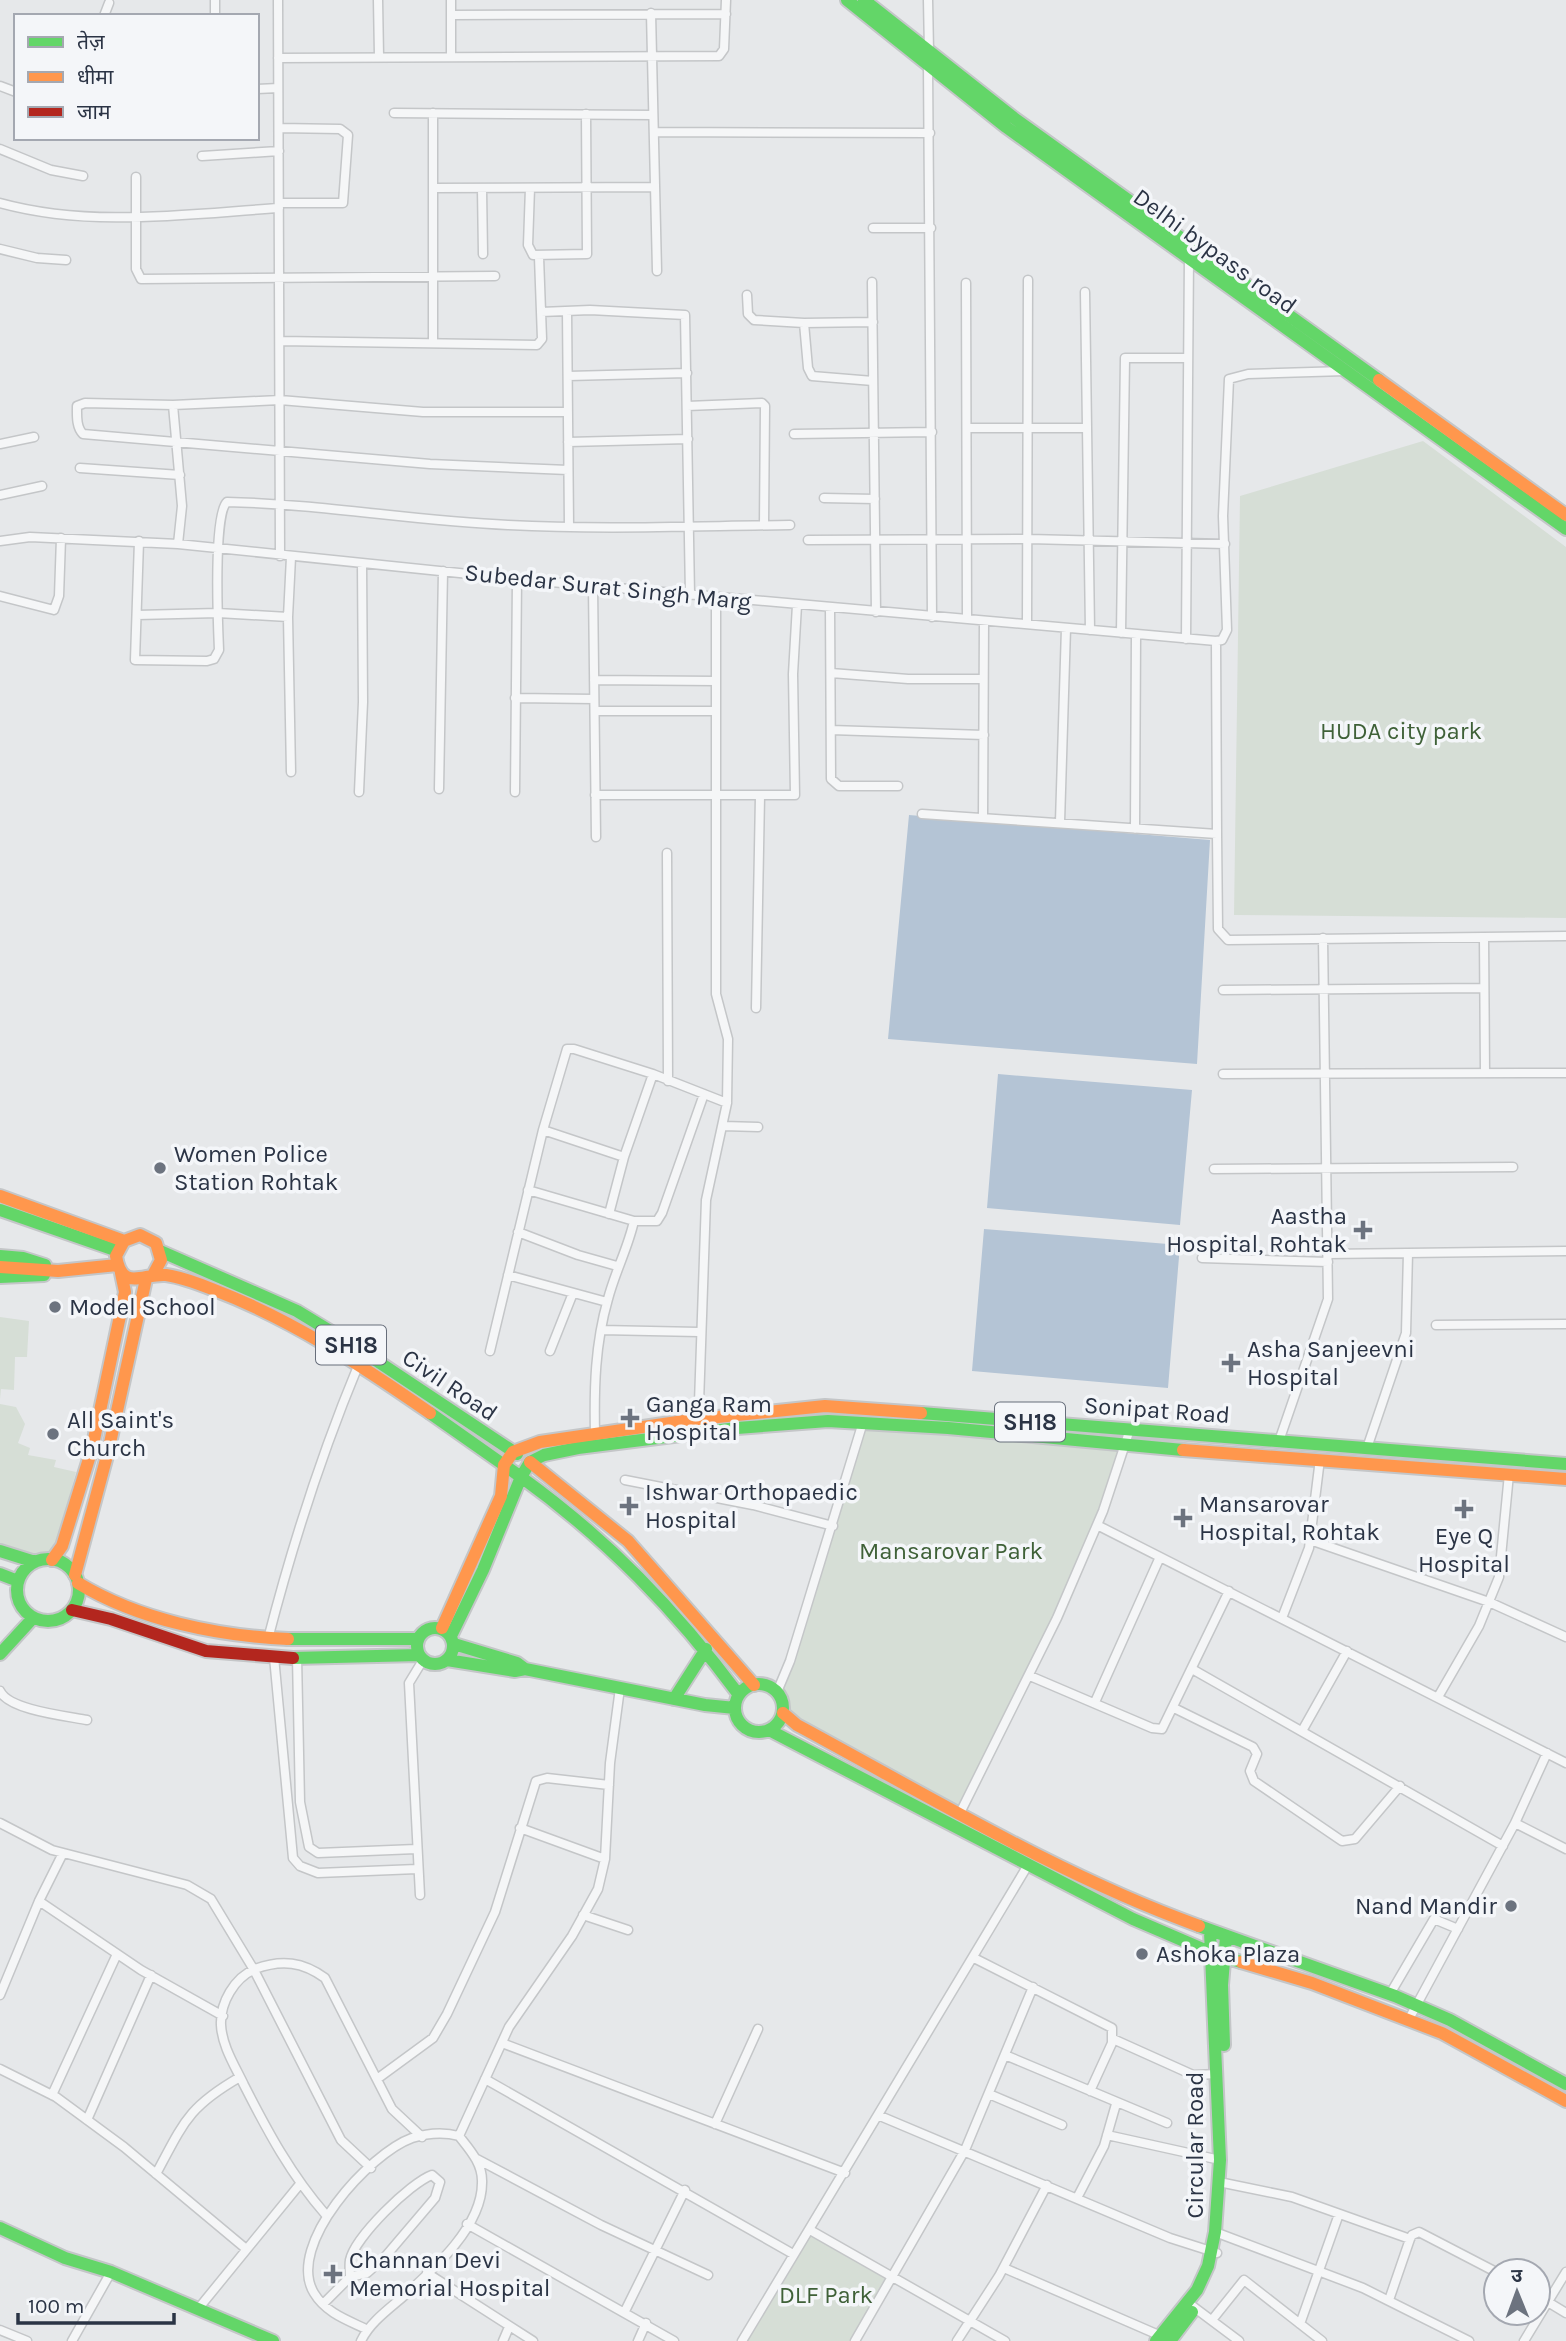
<svg xmlns="http://www.w3.org/2000/svg" width="1566" height="2341" font-family="Karla,'Noto Sans Devanagari',sans-serif">
<style>
.green{fill:#d6ded6}
.water{fill:#b4c4d5}
.lines{fill:none;stroke-linecap:round;stroke-linejoin:round}
.street-casing{stroke:#c4c6c8;stroke-width:11}
.fast-casing{stroke:#c4c6c8;stroke-width:16}
.slow-casing{stroke:#c4c6c8;stroke-width:16}
.jam-casing{stroke:#c4c6c8;stroke-width:16}
.street{stroke:#f5f6f7;stroke-width:8}
.fast{stroke:#63d668;stroke-width:12}
.slow{stroke:#ff974d;stroke-width:12}
.jam{stroke:#b3261e;stroke-width:12}
.poi-dot{fill:#6c737f;stroke:#f4f6f9;stroke-width:2.5}
.labels{text-anchor:middle;dominant-baseline:central;stroke-width:7;stroke-linejoin:round;paint-order:stroke}
.shield{fill:#f4f6f9;stroke:#676e7b;stroke-width:2}
.shield-label{font-size:23px;font-weight:bold;fill:#2b3445}
.street-label{font-size:24px;fill:#2b3445;stroke:#f4f6f9}
.park-label{font-size:24px;fill:#3f6138;stroke:#f4f6f9}
.poi-label{font-size:24px;fill:#2b3445;stroke:#f4f6f9;text-anchor:start}
</style>
<rect width="100%" height="100%" fill="#e6e8ea"/>
<path class="green" d="M1423,441L1566,547V918L1234,915L1240,496Z
M0,1317L29,1321L27,1357H15L14,1390L1,1389L0,1399Z
M0,1404L16,1407L25,1424L18,1443L30,1448L28,1455L56,1460L54,1467L76,1472L54,1552L37,1557L0,1545Z
M862,1421L1125,1442C1081,1571 1020,1691 959,1812L783,1713L780,1695Z
M810,2232L892,2278L854,2341H744Z"/>
<path class="water" d="M909,815L1210,840L1197,1064L888,1039Z
M998,1074L1192,1090L1180,1225L987,1208Z
M984,1229L1180,1245L1168,1388L972,1371Z"/>
<g class="lines">
<defs>
<path id="street" d="M215,0V16
M278,0L280,556
M378,0L379,56
M451,0V55
M928,0L929,51
M651,13L657,271
M451,15L726,14
M104,16L109,3
M278,58L719,56L724,49L726,0
M928,65L932,617
M0,86L16,92
M257,89L278,88
M394,113L653,115
M433,113V341
M654,132L930,133
M0,149L51,170L83,176
M202,156L279,151
M136,177V269L141,279L495,276
M433,188L655,187
M530,188L528,245L533,255L587,254L586,114
M482,189L483,254
M0,203C91,228 187,214 279,208
M279,203H343L348,135L340,129L279,128
M873,228H931
M0,249L37,258L66,260
M872,282L876,612
M966,283L967,619
M1085,292L1090,630
M747,295L748,314L754,320L804,323
M567,311L569,526
M541,312L590,310L685,315L690,595
M873,322L804,323L808,368L812,376L873,381
M280,341L537,345L542,339L539,257
M568,376L687,373
M173,405L182,506L178,544
M687,406L762,403L765,406L764,525
M568,412H423L280,400L173,405L85,403L77,406C77,415 76,427 83,434L430,464L568,470
M967,428H1087
M794,434L932,432
M568,442L688,439
M0,444L34,437
M80,468L180,475
M0,495L42,486
M824,498L875,499
M808,540L1029,539L1225,544
M0,541L30,537L178,544L517,579L1216,641
M139,541L135,660L207,661L214,659L219,650C218,627 213,514 227,502C321,504 414,521 508,525C602,530 696,526 790,525
M291,557L288,617L291,772
M593,586L596,837
M0,596L54,610L59,596L61,538
M830,608L831,779L839,786H898
M137,615L218,613L288,617
M1027,624L1028,280
M1121,633L1125,358H1187
M1186,639L1189,255
M831,673L908,679H982
M594,680L716,681
M515,698L594,699
M595,711H716
M831,730L984,735
M439,789L443,571
M359,792L363,702L362,564
M515,792L517,579
M595,795H795L793,674L797,605
M922,814L1217,834L1218,929L1228,940L1566,936
M983,817L984,621
M1060,822L1066,628
M1135,829L1136,634
M1217,834L1216,641L1222,640L1227,630L1223,516L1229,379L1248,374L1345,371
M667,853L668,1081
M1484,937L1485,1073
M1223,990L1484,988
M756,1008L760,796
M1223,1074L1566,1073
M723,1126L758,1127
M543,1130L624,1157
M1214,1169L1513,1167
M528,1190L634,1221C628,1248 615,1272 608,1299C595,1344 594,1388 595,1434
M609,1214L624,1157L653,1074
M634,1221H657L662,1213L704,1094
M518,1232L578,1255L617,1266
M1328,1254L1566,1251
M1202,1258L1328,1262
M508,1275L607,1302
M1436,1325L1566,1324
M601,1330L699,1332
M490,1351L543,1130L567,1049H574L653,1074L727,1103
M550,1351L573,1293
M698,1432L706,1200L727,1103L728,1039L716,994V598
M1279,1441L1328,1299L1323,938
M1367,1448L1406,1333L1408,1253
M625,1480L753,1505L833,1526
M1097,1525L1566,1763
M1310,1540L1489,1602L1566,1637
M1282,1618L1309,1548L1320,1459
M268,1639C292,1546 321,1455 358,1366
M274,1657L293,1858L300,1866L318,1873L417,1869
M297,1657L300,1802L309,1847L318,1853L416,1849
M1192,1669L1503,1846
M1030,1676L1152,1728L1162,1729L1229,1591
M0,1691C9,1710 66,1716 87,1720
M777,1692L790,1661L863,1422
M1438,1697L1479,1626L1499,1577L1509,1474
M1095,1702L1160,1557
M1174,1708L1253,1747L1257,1754L1250,1771L1254,1781L1342,1841L1355,1839L1400,1786
M1302,1731L1347,1651
M960,1813L1057,1618L1103,1511L1130,1429
M0,1823L52,1850L187,1885L211,1899L254,1970L341,2140L371,2168
M1515,1823L1547,1753
M520,1828L605,1859
M420,1895L409,1683L423,1660
M39,1901L141,1970L223,2016
M583,1915L628,1930
M974,1958L1112,2028V2043L1090,2091
M1390,1994L1434,1919L1458,1929
M0,1995L39,1901L63,1853
M1409,2019L1515,1823L1566,1849
M1113,2039L1193,2075L1218,2074
M502,2043L845,2173
M1005,2055L1167,2123
M0,2069L56,2097L124,2147L245,2248
M377,2079L433,2038L447,2014L495,1912L536,1781L547,1778L609,1785
M485,2079L793,2254
M989,2094L1062,2125
M52,2095L117,1954
M880,2116L1170,2238L1217,2253
M87,2120L151,1975
M715,2124L758,2029
M1107,2135L1220,2160
M459,2136L509,2027L572,1936L598,1889L605,1859L610,1763L620,1688
M477,2159L601,2225L708,2275
M156,2174C184,2122 188,2107 240,2077
M1219,2182L1292,2197L1410,2239L1412,2235L1419,2232L1496,2272
M1077,2198L1104,2146L1116,2104
M326,2215C291,2175 268,2132 244,2085C235,2066 222,2046 221,2025C220,2003 234,1978 255,1969C282,1959 303,1962 325,1978L392,2109L422,2137
M467,2224L674,2341
M810,2230L1005,2341
M1215,2232L1363,2288L1469,2341
M1004,2268L1161,2336
M427,2273L533,2341
M1538,2296L1566,2313
M1389,2300L1410,2239
M323,2304L350,2277L367,2273L384,2258L435,2198L440,2182L432,2175C410,2183 355,2237 350,2260C349,2265 350,2272 350,2277
M1191,2305L1239,2341
M198,2309L300,2184
M625,2311L685,2190
M1212,2320L1244,2280L1322,2341
M1300,2324L1339,2214
M0,2330L27,2341
M72,2341L111,2272
M361,2341C370,2322 389,2309 405,2295C435,2268 482,2226 482,2183C483,2164 470,2150 459,2136C444,2132 428,2133 412,2138C370,2153 285,2245 314,2293C326,2313 347,2320 366,2329
M503,2341L509,2327
M638,2341L646,2323
M742,2341L1028,1865
M855,2341L965,2150L1033,1987
M957,2341L999,2276L1047,2185
M1524,2341L1566,2272"/>
<path id="fast" d="M847,0L1006,127L1566,529
M864,0L1014,118L1379,380
M0,1210L118,1251
M160,1251L297,1311L353,1345L517,1454
M0,1256L23,1258L45,1265
M0,1277L44,1275
M430,1413L521,1477L530,1462L544,1455L578,1448L737,1428L828,1421L948,1428L1183,1450
M921,1413L1566,1464
M0,1551L35,1562
M17 1590a31 31 0 1 1 62 0a31 31 0 1 1-62 0Z
M0,1574L18,1581
M417 1646a18 18 0 1 1 36 0a18 18 0 1 1-36 0Z
M451,1636L483,1570L521,1477C607,1539 676,1610 739,1695
M288,1639H418
M454,1644L517,1663L525,1669
M0,1654L33,1618
M293,1658L419,1655
M447,1660L515,1671L525,1669L705,1705L735,1708
M735 1708a24 24 0 1 1 48 0a24 24 0 1 1-48 0Z
M674,1699L706,1649
M769,1730L1133,1919L1212,1953L1241,1962
M1199,1926L1395,1996L1450,2020L1566,2084
M1224,2045L1222,1985L1226,1937
M0,2228L65,2258L111,2272L273,2341
M1156,2341L1197,2290L1208,2266L1215,2232L1220,2160L1210,1932
M1170,2341L1192,2312"/>
<path id="slow" d="M1379,380L1566,515
M0,1196L124,1241
M0,1267L58,1271L117,1265
M153,1275L161,1260L156,1243L140,1235L124,1241L116,1256C122,1293 143,1273 166,1275C181,1277 197,1283 212,1289C291,1319 361,1365 430,1413
M1183,1450L1566,1479
M530,1462L628,1541L754,1685
M504,1465L513,1452L540,1442L698,1419L825,1406L921,1413
M52,1560L62,1546L92,1449L125,1292L121,1273
M75,1575L108,1452L146,1279
M78,1583C139,1620 218,1636 288,1639
M442,1628L501,1496L504,1465
M783,1713L797,1725C927,1795 1060,1876 1199,1926
M1241,1962L1312,1983L1442,2033L1566,2101"/>
<path id="jam" d="M72,1610L111,1619L206,1651L293,1658"/>
</defs>
<use href="#street" class="street-casing"/>
<use href="#fast" class="fast-casing"/>
<use href="#slow" class="slow-casing"/>
<use href="#jam" class="jam-casing"/>
<use href="#street" class="street"/>
<use href="#fast" class="fast"/>
<use href="#slow" class="slow"/>
<use href="#jam" class="jam"/>
</g>
<g class="poi-dot">
<circle cx="160" cy="1168" r="7"/>
<path d="M1359.5 1219.5h7v7h7v7h-7v7h-7v-7h-7v-7h7z"/>
<circle cx="55" cy="1307" r="7"/>
<path d="M1227.5 1352.5h7v7h7v7h-7v7h-7v-7h-7v-7h7z"/>
<path d="M626.5 1407.5h7v7h7v7h-7v7h-7v-7h-7v-7h7z"/>
<circle cx="53" cy="1434" r="7"/>
<path d="M625.5 1495.5h7v7h7v7h-7v7h-7v-7h-7v-7h7z"/>
<path d="M1460.5 1498.5h7v7h7v7h-7v7h-7v-7h-7v-7h7z"/>
<path d="M1179.5 1507.5h7v7h7v7h-7v7h-7v-7h-7v-7h7z"/>
<circle cx="1511" cy="1906" r="7"/>
<circle cx="1142" cy="1954" r="7"/>
<path d="M329.5 2263.5h7v7h7v7h-7v7h-7v-7h-7v-7h7z"/>
</g>
<g class="labels">
<g class="shield">
<rect x="316" y="1325.5" width="70" height="39" rx="5"/>
<rect x="995" y="1402.5" width="70" height="39" rx="5"/>
</g>
<g class="shield-label">
<text x="351" y="1345">SH18</text>
<text x="1030" y="1422">SH18</text>
</g>
<g class="street-label">
<text transform="translate(1215 251) rotate(36)">Delhi bypass road</text>
<text transform="translate(608 587) rotate(6)">Subedar Surat Singh Marg</text>
<text transform="translate(450 1385) rotate(34)">Civil Road</text>
<text transform="translate(1157 1410) rotate(4)">Sonipat Road</text>
<text transform="translate(1195 2145) rotate(-90)">Circular Road</text>
</g>
<g class="park-label">
<text x="1401" y="731">HUDA city park</text>
<text x="951" y="1551">Mansarovar Park</text>
<text x="826" y="2295">DLF Park</text>
</g>
<g class="poi-label">
<text x="174" y="1154">Women Police<tspan x="174" dy="28">Station Rohtak</tspan></text>
<text x="1347" y="1216" text-anchor="end">Aastha<tspan x="1347" dy="28">Hospital, Rohtak</tspan></text>
<text x="69" y="1307">Model School</text>
<text x="1247" y="1349">Asha Sanjeevni<tspan x="1247" dy="28">Hospital</tspan></text>
<text x="646" y="1404">Ganga Ram<tspan x="646" dy="28">Hospital</tspan></text>
<text x="67" y="1420">All Saint's<tspan x="67" dy="28">Church</tspan></text>
<text x="645" y="1492">Ishwar Orthopaedic<tspan x="645" dy="28">Hospital</tspan></text>
<text x="1199" y="1504">Mansarovar<tspan x="1199" dy="28">Hospital, Rohtak</tspan></text>
<text x="1464" y="1536" text-anchor="middle">Eye Q<tspan x="1464" dy="28">Hospital</tspan></text>
<text x="1497" y="1906" text-anchor="end">Nand Mandir</text>
<text x="1156" y="1954">Ashoka Plaza</text>
<text x="349" y="2260">Channan Devi<tspan x="349" dy="28">Memorial Hospital</tspan></text>
</g>
</g>
<rect x="14" y="14" width="245" height="126" fill="#f4f6f9" stroke="#a4a8b1" stroke-width="2"/>
<rect x="28" y="37" width="35" height="10" fill="#63d668" stroke="#a4a8b1" stroke-width="2"/>
<text x="77" y="49" font-size="21" fill="#2b3445">तेज़</text>
<rect x="28" y="72" width="35" height="10" fill="#ff974d" stroke="#a4a8b1" stroke-width="2"/>
<text x="77" y="84" font-size="21" fill="#2b3445">धीमा</text>
<rect x="28" y="107" width="35" height="10" fill="#b3261e" stroke="#a4a8b1" stroke-width="2"/>
<text x="77" y="119" font-size="21" fill="#2b3445">जाम</text>
<g transform="translate(1517 2292) rotate(359)"><circle r="33" fill="#f4f6f9" stroke="#a4a8b1" stroke-width="2"/>
<path d="M0-5L12 26L0 18L-12 26Z" fill="#6c737f"/>
<text y="-10" font-size="19" font-weight="bold" text-anchor="middle" fill="#2b3445">उ</text>
</g>
<path d="M18 2313v10h156v-10" fill="none" stroke="#2b3445" stroke-width="3.5"/>
<text x="28" y="2313" font-size="21" fill="#2b3445" stroke="#f4f6f9" stroke-width="5" paint-order="stroke">100 m</text>
</svg>
